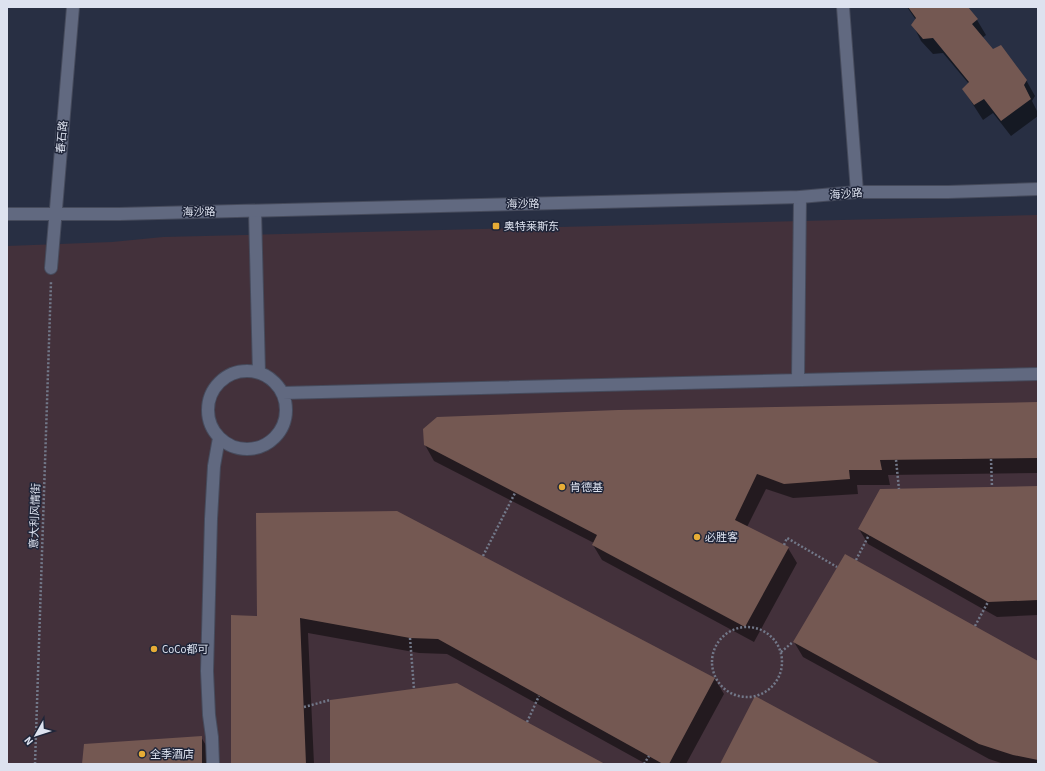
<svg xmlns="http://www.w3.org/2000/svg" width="1045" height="771" font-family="'Source Sans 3','Noto Sans SC',sans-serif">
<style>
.commercial{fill:#43313b}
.shadow{fill:#0007}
.building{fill:#745852}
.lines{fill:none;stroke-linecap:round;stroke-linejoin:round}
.minor-casing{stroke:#464b5c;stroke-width:14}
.tertiary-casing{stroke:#464b5c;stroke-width:14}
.path{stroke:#727889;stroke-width:2.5;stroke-dasharray:2 2;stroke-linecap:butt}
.minor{stroke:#616980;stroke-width:12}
.tertiary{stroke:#616980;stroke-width:12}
.poi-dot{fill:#e6ac36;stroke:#1f2539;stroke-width:1.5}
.labels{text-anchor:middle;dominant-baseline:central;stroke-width:3;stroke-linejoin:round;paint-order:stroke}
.street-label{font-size:11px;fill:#dde2ef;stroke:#1f2539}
.poi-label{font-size:11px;fill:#dde2ef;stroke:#1f2539;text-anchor:start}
</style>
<rect width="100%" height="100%" fill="#282f43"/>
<path class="commercial" d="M1038,215V764H7V246L112,242L163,237Z"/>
<path class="shadow" d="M907,7H967L977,20L986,35L982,38L992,50L1026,80L1035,96L1032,101L1038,113V116L1011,136L993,113L983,120L963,89L969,84L943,53L933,54L921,41L913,25L916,20Z
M1038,403V473L888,475L890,485H857L858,494L793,498L766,489L747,527L788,548L797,563L754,642L602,560L593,545L594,543L434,461L425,445Z
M1038,487V615L997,617L868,544L859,529Z
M397,512L715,679L724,694L686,764H646L447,654L419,653L308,633L314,764H232L258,617Z
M794,642L1038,662V764H1004L989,759L803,657Z
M201,737L210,752V764H83Z"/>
<path class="building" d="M908,7H968L978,19L972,24L993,49L1001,45L1027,80L1024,85L1031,99L1001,121L984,99L974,105L962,89L969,82L933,38L923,39L911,25L916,18Z
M1038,402V458L880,460L882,470H849L850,479L784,484L757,474L735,520L789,547L745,627L592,545L597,535L424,445L423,429L437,417L618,410Z
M1038,486V600L988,602L858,529L880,489Z
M397,511L715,678L669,764H663L438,639L410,638L300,618L306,764H231V615L257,616L256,513Z
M845,554L1038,661V760L1013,755L979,744L793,642Z
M457,683L527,722L605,764H330V700Z
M755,696L881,764H720Z
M202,736V764H82L84,744Z"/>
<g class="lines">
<defs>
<path id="minor" d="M255,211L259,373
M208 410a39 39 0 1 1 78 0a39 39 0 1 1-78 0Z
M798,380L800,197
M282,393L1038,374
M213,764L212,737L209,715L207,671L211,519L214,466L219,438"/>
<path id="tertiary" d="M843,7L857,192
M7,214H119L800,197L857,192H948L1038,189
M51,268L73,7"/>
</defs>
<use href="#minor" class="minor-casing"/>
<use href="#tertiary" class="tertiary-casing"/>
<path class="path" d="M991,459L992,487
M896,460L899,489
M784,545L787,538L837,567
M483,556L515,493
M856,560L869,535
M975,626L988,602
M712 662a35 35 0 1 1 70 0a35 35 0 1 1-70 0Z
M410,638L414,689
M781,652L793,642
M304,707L330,700
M527,722L539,696
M35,764L51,282
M644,764L649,756"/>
<use href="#minor" class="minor"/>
<use href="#tertiary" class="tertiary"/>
</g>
<g class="poi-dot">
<rect x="492" y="222" width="8" height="8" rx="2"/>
<circle cx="562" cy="487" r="4"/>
<circle cx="697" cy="537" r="4"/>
<circle cx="154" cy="649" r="4"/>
<circle cx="142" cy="754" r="4"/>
</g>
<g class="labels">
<g class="street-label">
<text transform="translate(62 137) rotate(-85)">春石路</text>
<text transform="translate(846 194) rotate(-4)">海沙路</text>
<text transform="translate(523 204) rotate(-1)">海沙路</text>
<text transform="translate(199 212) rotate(-1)">海沙路</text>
<text transform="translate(35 516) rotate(-88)">意大利风情街</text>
</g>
<g class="poi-label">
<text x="504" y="226">奥特莱斯东</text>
<text x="570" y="487">肯德基</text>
<text x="705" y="537">必胜客</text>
<text x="162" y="649">CoCo都可</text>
<text x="150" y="754">全季酒店</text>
</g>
</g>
<rect width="1045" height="771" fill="none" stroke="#dde2ef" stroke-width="16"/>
<g transform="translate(36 735) rotate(231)" stroke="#1f2539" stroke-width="3" paint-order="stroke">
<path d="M0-3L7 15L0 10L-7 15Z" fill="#dde2ef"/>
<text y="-6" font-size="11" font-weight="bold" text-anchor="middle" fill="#dde2ef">N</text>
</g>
</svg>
